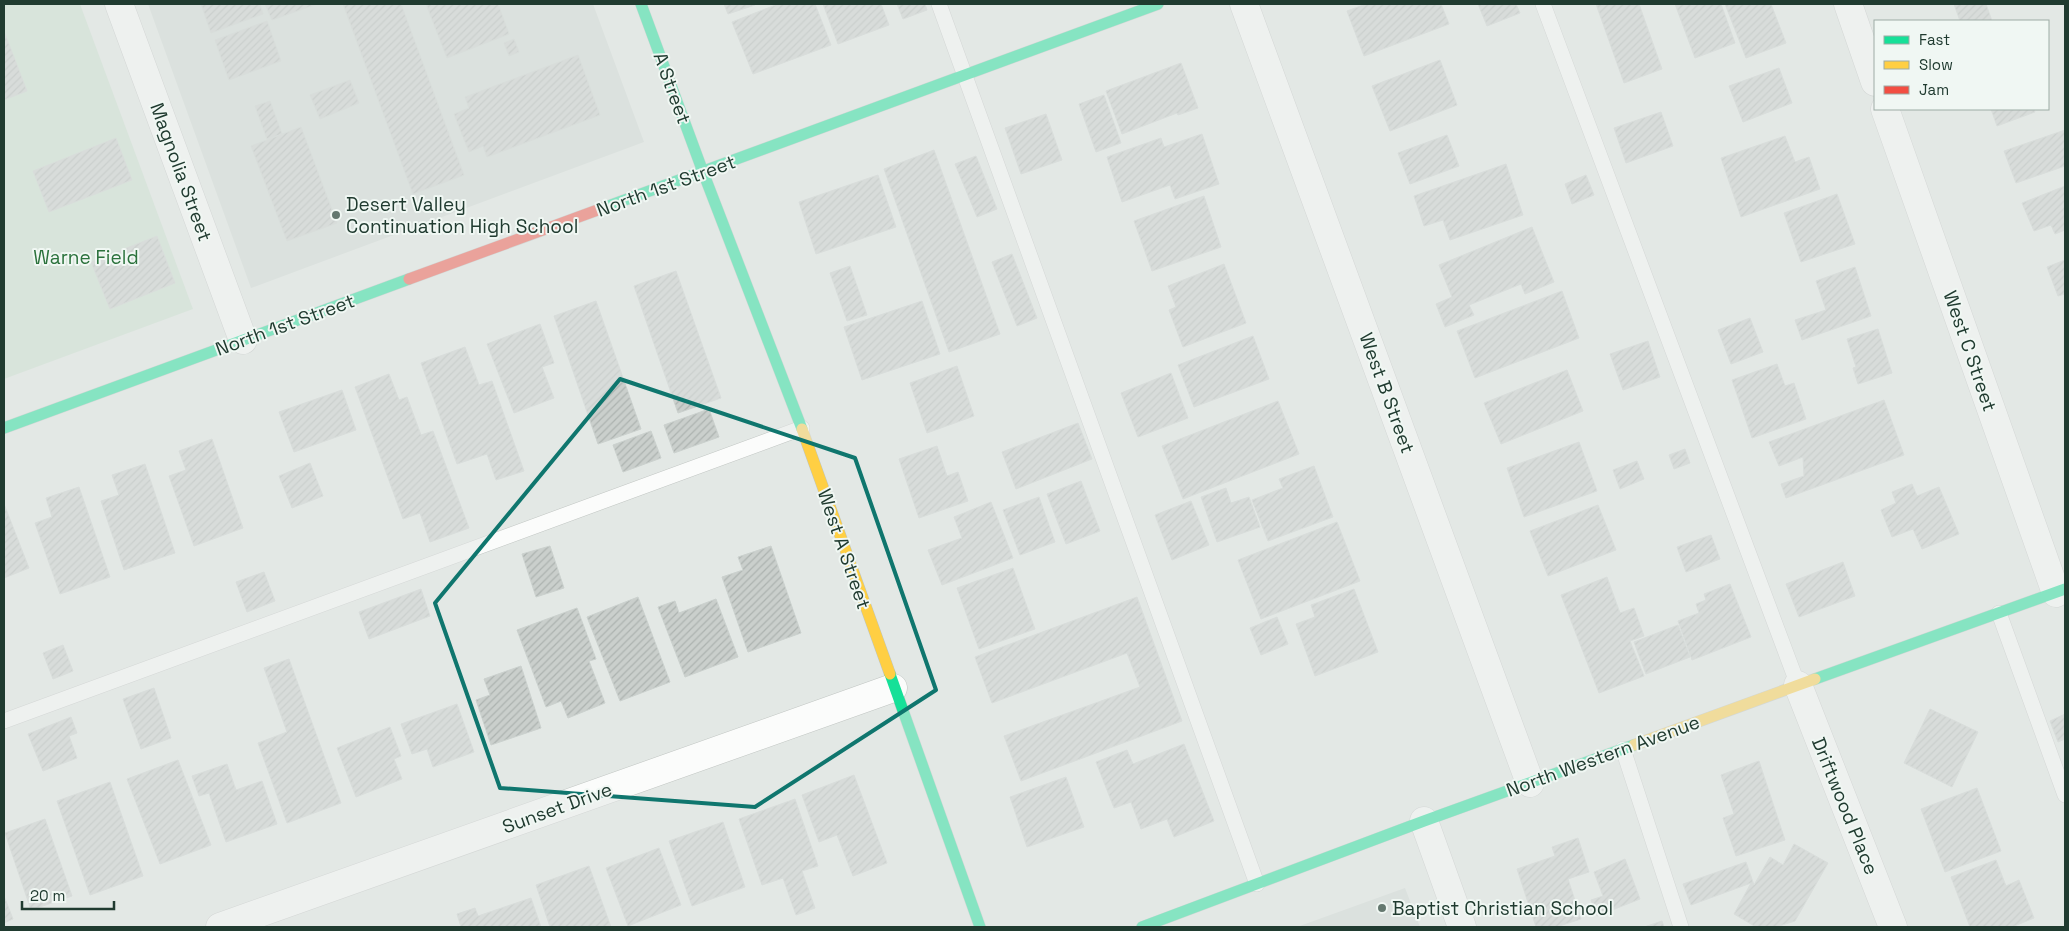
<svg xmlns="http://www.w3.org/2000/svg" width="2069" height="931" font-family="'Space Grotesk',sans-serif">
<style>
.built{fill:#d0dad4}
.green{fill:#cbe1cf}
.building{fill:url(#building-hatch);stroke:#cbd1ce}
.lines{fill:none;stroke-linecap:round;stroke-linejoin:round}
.lane-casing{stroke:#c0c5c2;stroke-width:16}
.street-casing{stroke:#c0c5c2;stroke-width:29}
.fast-casing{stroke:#bec6c2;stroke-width:12}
.slow-casing{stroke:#bec6c2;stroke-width:12}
.jam-casing{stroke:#bec6c2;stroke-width:12}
.lane{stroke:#fbfcfb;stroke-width:15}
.street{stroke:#fbfcfb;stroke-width:28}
.fast{stroke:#16e098;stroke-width:11}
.slow{stroke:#ffcf43;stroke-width:11}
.jam{stroke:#f24e42;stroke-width:11}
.marked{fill:none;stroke:#0f766e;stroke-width:4;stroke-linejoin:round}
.poi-dot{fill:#64786f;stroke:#f0f7f3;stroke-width:2}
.labels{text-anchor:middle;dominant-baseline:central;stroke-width:4;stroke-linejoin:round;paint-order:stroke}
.street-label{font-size:19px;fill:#203b30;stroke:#f0f7f3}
.poi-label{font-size:19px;fill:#203b30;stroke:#f0f7f3;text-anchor:start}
.park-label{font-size:19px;fill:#2b723c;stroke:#f0f7f3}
</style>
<defs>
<pattern id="building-hatch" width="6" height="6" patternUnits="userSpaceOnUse" patternTransform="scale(1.25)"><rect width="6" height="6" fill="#cacfcc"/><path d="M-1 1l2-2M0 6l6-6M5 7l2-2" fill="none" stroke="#adb3b0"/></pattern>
</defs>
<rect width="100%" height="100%" fill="#e3e8e5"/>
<path class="built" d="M148,4H593L644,142L251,288Z
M1405,888L1420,927H1297Z"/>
<path class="green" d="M4,4H80L193,309L4,379Z"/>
<path class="building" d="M201,4H260L263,14L211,33Z
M265,4H317L272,20Z
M343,4H401L464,175L413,194Z
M426,4H498L509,34L447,58Z
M724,4H755V5L728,14Z
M778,4H815L831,45L753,74L732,22Z
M823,4H881L889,25L838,44Z
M897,4H925L927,10L903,19Z
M1366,4H1441L1449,24L1364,56L1347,11Z
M1478,4H1516L1520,13L1487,26Z
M1596,4H1639L1662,69L1624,83Z
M1675,4H1721L1735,43L1695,58Z
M1725,4H1771L1786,43L1746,58Z
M1954,4H1986L1992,21H1960Z
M267,21L281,61L229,80L215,40Z
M4,31L27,91L4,100Z
M514,39L519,52L509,56L504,43Z
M578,55L600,115L487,157L483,146L469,152L454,114L469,108L465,97Z
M1440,60L1457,105L1390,131L1372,86Z
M1181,63L1198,108L1178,115L1177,113L1122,134L1106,91Z
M1779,68L1792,103L1743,122L1729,86Z
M350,80L359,103L320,119L310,95Z
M1104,95L1121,143L1096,152L1079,104Z
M270,101L282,134L267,139L255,106Z
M1991,109H2034L2035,112L1997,126Z
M1661,112L1673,146L1626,163L1614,128Z
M1046,114L1062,160L1021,174L1005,128Z
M301,127L337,223L287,241L251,146Z
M2065,130V166L2016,183L2004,151Z
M1202,134L1219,184L1175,199L1170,185L1122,202L1107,157L1161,138L1164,147Z
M1447,135L1459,166L1410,184L1398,153Z
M1785,136L1795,162L1809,157L1820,189L1741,217L1721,158Z
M116,138L132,180L49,212L33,171Z
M934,150L1000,334L949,352L884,169Z
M976,156L997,209L977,217L955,164Z
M1506,164L1523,215L1450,240L1443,220L1424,226L1414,196Z
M878,175L896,227L816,254L799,202Z
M1586,175L1594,195L1572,204L1565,184Z
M2065,186V230L2055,234L2051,225L2034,231L2022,203Z
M1837,194L1855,244L1801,262L1784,213Z
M1204,196L1221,247L1152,271L1134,221Z
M1532,227L1554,282L1525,294L1521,284L1469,305L1474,315L1445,327L1436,304L1452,297L1439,265Z
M157,236L175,283L110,309L91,262Z
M1012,254L1037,318L1017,326L992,262Z
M2065,260V294L2058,296L2047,267Z
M1224,264L1246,323L1183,347L1169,310L1176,307L1168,286Z
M850,266L867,315L847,321L830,273Z
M1855,267L1871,316L1802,340L1795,320L1826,310L1816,281Z
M676,271L721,398L678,413L634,286Z
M1562,291L1579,338L1475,378L1457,331Z
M596,301L641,429L598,444L554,316Z
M922,301L940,354L862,380L844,327Z
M1750,318L1763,352L1731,364L1718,330Z
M540,324L554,363L542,367L554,398L514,413L487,344Z
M1878,329L1892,373L1858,384L1853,368L1856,367L1847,339Z
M1253,336L1269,379L1194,407L1178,365Z
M1648,341L1660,377L1623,390L1610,354Z
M465,347L479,385L492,381L524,471L496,480L487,454L457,464L421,363Z
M1777,364L1785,386L1794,383L1806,419L1752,438L1732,380Z
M957,366L974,416L927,433L910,383Z
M1567,370L1583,411L1501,444L1484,403Z
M1171,373L1188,418L1138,437L1121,393Z
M389,374L399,400L407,397L421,435L433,431L469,528L430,542L420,513L403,519L355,387Z
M342,390L356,430L294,452L279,412Z
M1884,400L1904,455L1786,498L1781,484L1804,476L1803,457L1779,466L1769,442Z
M1278,401L1299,454L1183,499L1162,446Z
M709,409L719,437L674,453L664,425Z
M1078,423L1092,459L1016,489L1002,452Z
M651,431L661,458L623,472L613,445Z
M212,439L243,528L194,546L169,476L186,470L179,451Z
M1579,442L1597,491L1524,517L1507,468Z
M937,446L947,476L958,472L968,501L919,518L899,459Z
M1685,449L1690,463L1674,469L1669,455Z
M1637,461L1644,479L1620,489L1613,470Z
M310,463L323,496L292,508L279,476Z
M145,464L175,553L124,570L101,501L119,495L112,475Z
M1314,466L1333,517L1268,541L1252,500L1283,488L1279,479Z
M1081,481L1100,531L1066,544L1047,494Z
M1912,484L1917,496L1939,487L1959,534L1922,549L1913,529L1892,537L1881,510L1896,503L1892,492Z
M79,487L110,577L60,594L35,523L52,517L46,498Z
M1226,488L1231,503L1249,497L1260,527L1217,542L1201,497Z
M1039,497L1055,542L1020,555L1003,510Z
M1191,501L1209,545L1172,560L1155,515Z
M991,502L1013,558L942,585L928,550L962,538L954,517Z
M4,504L29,568L4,578Z
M1598,505L1616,550L1548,576L1530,531Z
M1337,522L1360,581L1261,619L1238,560Z
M1711,535L1720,559L1686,572L1677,547Z
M550,546L564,588L536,597L522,554Z
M771,546L801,633L748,652L722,577L743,570L738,557Z
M1843,562L1855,596L1799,617L1786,584Z
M1013,568L1035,629L979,649L957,588Z
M264,572L275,601L247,612L236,582Z
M1607,577L1620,613L1634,608L1644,636L1630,641L1644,676L1599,693L1561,595Z
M1730,584L1751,637L1692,660L1678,621L1699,613L1696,604L1706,600L1704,594Z
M421,589L430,616L369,639L359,612Z
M1354,589L1378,652L1315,676L1296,624L1315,617L1311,605Z
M638,597L670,682L620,701L587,617Z
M1137,597L1182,721L1021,781L1004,736L1140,687L1127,653L992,703L975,657Z
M716,599L738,657L685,677L658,607L675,601L679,613Z
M577,608L596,659L589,661L605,703L568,718L561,701L546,707L517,630Z
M1277,617L1288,644L1261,655L1250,628Z
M1678,625L1690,657L1646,674L1634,642Z
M63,645L73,671L53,679L43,653Z
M289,659L341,803L287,823L258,743L287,732L264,668Z
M521,666L541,728L491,745L476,700L490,695L484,679Z
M154,688L171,738L141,749L123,699Z
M457,704L474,752L433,767L427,749L412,754L401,724Z
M1930,709L1978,732L1952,787L1904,763Z
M2065,714V739L2058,742L2050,721Z
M71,717L77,733L69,736L77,758L43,771L28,734Z
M390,727L401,756L394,759L402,779L356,797L337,748Z
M1184,744L1214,821L1174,837L1167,819L1141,829L1131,802L1114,808L1096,762L1127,750L1133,764Z
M178,760L211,845L160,864L127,779Z
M1759,761L1785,840L1736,856L1723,818L1734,814L1721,775Z
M227,764L236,790L262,781L277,824L226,842L209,793L199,796L192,776Z
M854,775L887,863L853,876L837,835L819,842L802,795Z
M1066,777L1084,827L1027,847L1010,797Z
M110,782L143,876L90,895L57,801Z
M1977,788L2001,851L1945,872L1921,809Z
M795,799L818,866L802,871L815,908L796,915L783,878L762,885L739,819Z
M45,819L72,896L31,910L5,833Z
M723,822L745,887L692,906L669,841Z
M1578,838L1589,872L1568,879L1581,919L1556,927H1536L1517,869L1555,856L1552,847Z
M1794,844L1828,863L1795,921L1776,927H1756L1734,914L1751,883L1691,905L1683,884L1746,862L1754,885L1770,857L1783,865Z
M659,848L681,905L628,926L606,868Z
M1625,859L1640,899L1597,916L1591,900L1603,896L1594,872Z
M1996,860L2006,886L2019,880L2034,918L2012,927H1970L1951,877Z
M589,866L611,927H550L536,885Z
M4,896L13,919L4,923Z
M531,898L541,927H461L457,914L475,908L478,916Z
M1662,921L1664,927H1644Z"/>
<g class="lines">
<defs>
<path id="lane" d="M939,4L1257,884
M1543,4L1798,685
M1999,613L2065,795
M4,721L802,428
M1623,749L1681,927"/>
<path id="street" d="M119,4L243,340
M1244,4L1530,783
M1848,4L1875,82
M1885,109L2056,593
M1798,685L1893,927
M1424,821L1462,927
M220,927L893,688"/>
<path id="fast" d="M641,4L703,172L802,429
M603,208L1158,4
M4,428L409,279
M890,674L980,927
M1815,679L2065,589
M1142,927L1424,821L1634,745"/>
<path id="slow" d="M802,429L890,674
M1634,745L1815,679"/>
<path id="jam" d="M409,279L603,208"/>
</defs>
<use href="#lane" class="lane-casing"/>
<use href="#street" class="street-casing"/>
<use href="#fast" class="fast-casing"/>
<use href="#slow" class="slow-casing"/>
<use href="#jam" class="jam-casing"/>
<use href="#lane" class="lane"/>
<use href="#street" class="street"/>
<use href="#fast" class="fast"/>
<use href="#slow" class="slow"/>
<use href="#jam" class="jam"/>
</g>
<path d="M0 0H2069V931H0ZM620,379L855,458L936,690L755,807L500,788L435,603Z" fill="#e3e8e5" fill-opacity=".55" fill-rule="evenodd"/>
<path class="marked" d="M620,379L855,458L936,690L755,807L500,788L435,603Z"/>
<g class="poi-dot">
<circle cx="336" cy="215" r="5"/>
<circle cx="1382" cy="908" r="5"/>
</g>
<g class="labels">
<g class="street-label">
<text transform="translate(672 88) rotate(70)">A Street</text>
<text transform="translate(181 172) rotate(70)">Magnolia Street</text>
<text transform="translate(666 186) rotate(-20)">North 1st Street</text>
<text transform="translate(285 325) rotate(-20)">North 1st Street</text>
<text transform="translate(1970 351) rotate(71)">West C Street</text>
<text transform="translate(1387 393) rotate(70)">West B Street</text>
<text transform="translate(844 549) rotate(71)">West A Street</text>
<text transform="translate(1603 756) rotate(-20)">North Western Avenue</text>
<text transform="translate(1845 806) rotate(68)">Driftwood Place</text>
<text transform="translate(557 808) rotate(-20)">Sunset Drive</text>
</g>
<g class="poi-label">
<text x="346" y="204">Desert Valley<tspan x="346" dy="22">Continuation High School</tspan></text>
<text x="1392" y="908">Baptist Christian School</text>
</g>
<g class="park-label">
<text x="86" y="257">Warne Field</text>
</g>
</g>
<rect width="2069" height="931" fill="none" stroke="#203b30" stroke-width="10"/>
<rect x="1874" y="20" width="175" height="90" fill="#f0f7f3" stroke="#9daca5"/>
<rect x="1884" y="36" width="25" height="8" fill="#16e098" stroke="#9daca5"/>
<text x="1919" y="45" font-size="15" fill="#203b30">Fast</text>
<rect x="1884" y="61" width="25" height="8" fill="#ffcf43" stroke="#9daca5"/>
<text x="1919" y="70" font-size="15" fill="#203b30">Slow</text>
<rect x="1884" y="86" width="25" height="8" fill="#f24e42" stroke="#9daca5"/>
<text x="1919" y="95" font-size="15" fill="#203b30">Jam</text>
<path d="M22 901v8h92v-8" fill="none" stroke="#203b30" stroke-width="2.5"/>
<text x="30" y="901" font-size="15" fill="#203b30" stroke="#f0f7f3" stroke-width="4" paint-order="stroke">20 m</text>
</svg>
